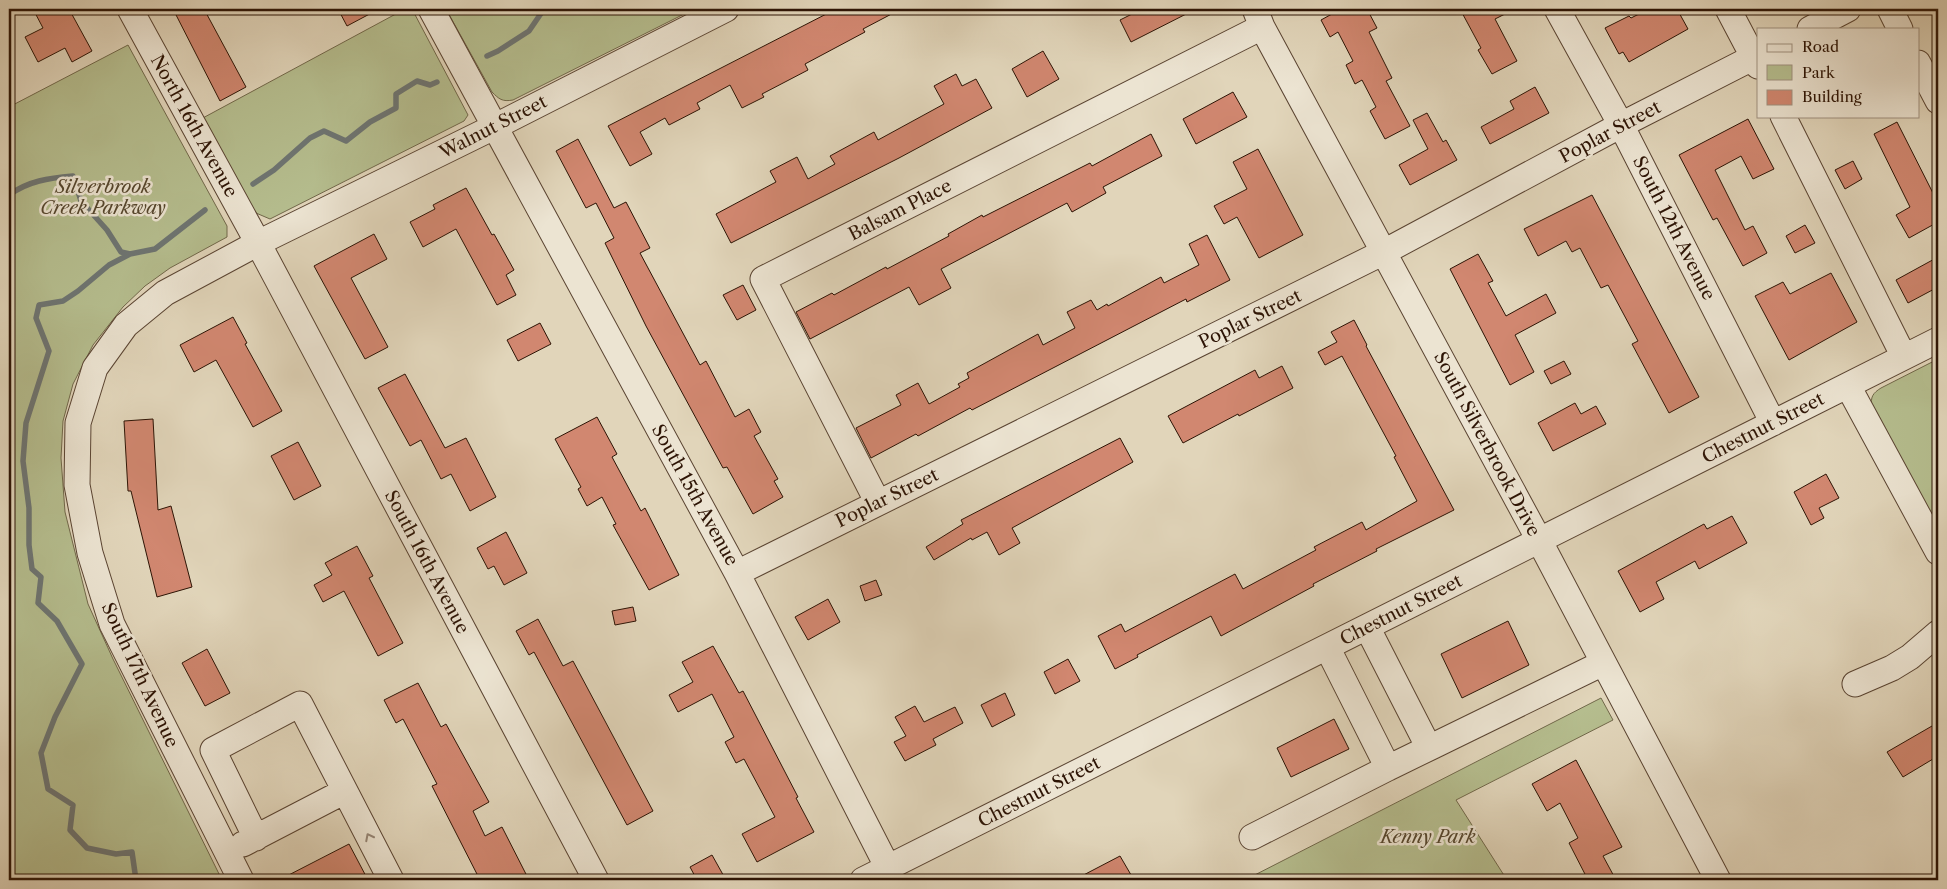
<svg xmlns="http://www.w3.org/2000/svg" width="1947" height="889" font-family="'Libre Caslon Text',serif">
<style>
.green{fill:#b5bd8e;stroke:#71684a}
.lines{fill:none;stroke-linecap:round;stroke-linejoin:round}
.stream{stroke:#6e7572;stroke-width:5.5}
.building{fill:#d18770;stroke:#2d1405}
.minor-casing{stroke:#5a4432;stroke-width:27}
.minor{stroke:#ece4d2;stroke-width:25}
.oneway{stroke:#968676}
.labels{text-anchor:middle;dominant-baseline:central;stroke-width:5;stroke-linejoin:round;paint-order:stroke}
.street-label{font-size:18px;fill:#2d1405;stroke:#ece4d2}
.park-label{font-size:18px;font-style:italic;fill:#56472e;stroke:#ece4d2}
</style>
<rect width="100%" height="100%" fill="#e1d5ba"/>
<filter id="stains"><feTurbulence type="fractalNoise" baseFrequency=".004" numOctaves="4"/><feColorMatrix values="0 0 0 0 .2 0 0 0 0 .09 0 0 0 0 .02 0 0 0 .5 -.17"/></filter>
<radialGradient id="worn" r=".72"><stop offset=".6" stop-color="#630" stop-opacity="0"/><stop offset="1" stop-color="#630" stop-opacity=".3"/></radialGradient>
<path class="green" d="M405,9H412L468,115L464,121L270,219L256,213L201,119Z
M446,9H694L513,100C502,102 499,99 492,92Z
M128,45L227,226V237L170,268L145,286L123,307L93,345L73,384L63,421L61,458L65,512L88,604L113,659L222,880H9V107Z
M1938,359V536L1872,407C1870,397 1873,393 1881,388Z
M1601,698L1613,720L1456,800L1507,880H1245Z"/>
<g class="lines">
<path class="stream" d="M487,56L498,51L529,31L544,9
M253,184L274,170L310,138L324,131L346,141L370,122L396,108V94L417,81L430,85L437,82
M9,195C28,181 49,178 73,176L81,201L107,230L121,252L130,254
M136,880L132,852L116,854L87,848L70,830L73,805L48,789L41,753L55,717L82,664L57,621L38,603L41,577L32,569L29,545V508L23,461L26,423L49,351L36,318L39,305L63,301L78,291L109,265L130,254L155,249L205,210"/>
</g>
<path class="building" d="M33,9H69L92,51L72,62L65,48L38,62L25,37L43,28Z
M173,9H204L246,87L220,101Z
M338,9H379L347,26Z
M836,9H901L863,29L865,32L805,64L808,70L762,94L764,97L742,108L730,85L697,103L700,109L669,125L665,118L640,132L652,154L630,166L608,126Z
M1142,9H1196L1131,42L1120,20Z
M1341,9H1367L1377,28L1369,32L1392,78L1386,81L1410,126L1385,139L1370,111L1376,107L1362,80L1355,84L1346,65L1353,61L1338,32L1330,37L1321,20Z
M1460,9H1515L1495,19L1517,61L1492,74L1478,50L1481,48Z
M1649,9H1677L1688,29L1629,62L1623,52L1619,54L1605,28L1629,16L1631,18Z
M1043,51L1059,79L1027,97L1012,69Z
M956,74L962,86L976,79L992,108L899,158L731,243L716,214L776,182L770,171L797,157L808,179L835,164L830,156L874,132L878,140L944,104L934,86Z
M1535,87L1549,113L1490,144L1481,127L1514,109L1510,101Z
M1233,92L1247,117L1196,144L1183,119Z
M1427,113L1443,142L1446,140L1457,160L1410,185L1399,165L1428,149L1413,120Z
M1748,119L1774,169L1753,179L1741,156L1715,170L1745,230L1753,226L1767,253L1743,266L1717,218L1713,220L1679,155Z
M1897,122L1938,203V222L1909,238L1896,215L1910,207L1874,134Z
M1151,134L1162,156L1103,187L1106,193L1072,212L1067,203L941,269L951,288L919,305L909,287L810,339L796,312L832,293L834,295L886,267L887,269L949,236L948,234L982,215L983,217L1090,163L1092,166Z
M578,139L614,208L626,202L650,248L640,253L700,365L706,361L735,417L749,409L761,432L754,436L778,479L774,481L783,497L753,514L727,467L723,468L646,326L605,243L614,238L596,203L586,208L556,151Z
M1258,149L1303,235L1259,258L1237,217L1224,224L1214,206L1247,189L1233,162Z
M1853,161L1862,179L1845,189L1835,170Z
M466,188L492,235L494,234L514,270L506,275L516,295L497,305L456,229L423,247L410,222L435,209L433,205Z
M1592,195L1699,397L1669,413L1632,344L1638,341L1608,285L1601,288L1580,248L1572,252L1566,241L1538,256L1524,229Z
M1805,225L1815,243L1795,253L1786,236Z
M374,234L387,259L351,278L388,347L365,359L314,266Z
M1207,235L1230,280L1187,302L1186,299L972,410L970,408L918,436L916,434L871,458L856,428L901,405L896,395L918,383L929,404L960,387L958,384L969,378L967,373L1038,334L1043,345L1075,328L1067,312L1091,300L1097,310L1107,304L1108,306L1161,277L1164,283L1199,265L1189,244Z
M1478,254L1493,281L1488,283L1506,316L1546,294L1556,313L1515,335L1534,372L1510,385L1450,269Z
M1938,257V287L1908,303L1896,280Z
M1831,273L1857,322L1789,360L1755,296L1783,282L1790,294Z
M743,285L756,310L737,320L723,295Z
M233,317L247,343L245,344L282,411L253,427L216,360L194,372L180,345Z
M1354,320L1367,345L1366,346L1454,510L1376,549L1377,551L1313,584L1314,586L1221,636L1211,616L1137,655L1138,657L1115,669L1098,636L1121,624L1125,632L1235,574L1243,589L1316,550L1314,547L1362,522L1366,530L1417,501L1394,457L1396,456L1342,356L1325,365L1318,352L1337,342L1331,332Z
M540,323L551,344L518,361L507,340Z
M1564,361L1571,374L1551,384L1544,371Z
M1282,366L1293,388L1239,416L1238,414L1183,443L1168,416L1255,370L1259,378Z
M405,374L445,448L466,438L496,497L470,511L451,474L441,479L421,440L410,446L378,388Z
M1575,403L1581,414L1596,406L1606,424L1553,451L1538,423Z
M597,417L617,454L612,457L641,511L645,508L679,575L649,590L613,525L616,524L602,497L587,506L578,489L581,487L555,439Z
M153,419L158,510L171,506L192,587L157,597L131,491H128L124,421Z
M1120,438L1133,462L1012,528L1020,543L999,555L987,532L972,540L971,538L934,560L926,547L963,524L961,520Z
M298,442L321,486L294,500L271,456Z
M1826,474L1839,498L1819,508L1824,518L1811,525L1794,492Z
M1732,516L1747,543L1699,569L1695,561L1656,582L1664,599L1640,612L1618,571L1704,524L1707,529Z
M506,532L527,573L504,585L494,566L488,569L477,548Z
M357,546L373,576L369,578L403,643L378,656L344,591L323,602L314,585L332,575L325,563Z
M876,580L882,595L865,601L860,586Z
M828,599L840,622L808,640L795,617Z
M633,607L636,621L615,625L612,611Z
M538,619L563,666L573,661L653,811L627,825L534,652L529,655L516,631Z
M1508,621L1529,665L1462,698L1441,654Z
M713,646L739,693L743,691L798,797L796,798L814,832L757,862L742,834L775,817L744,759L736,763L725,742L734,737L712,694L678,712L669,695L693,682L682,662Z
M207,649L230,693L205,706L182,663Z
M1068,659L1080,681L1055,694L1044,672Z
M418,683L441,727L446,724L489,802L473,811L485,836L502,827L529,880H480L432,786L437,784L403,719L396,723L384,700Z
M1005,693L1015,715L992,727L981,705Z
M915,706L924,722L955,707L963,723L933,739L936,745L905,761L894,742L906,736L895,717Z
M1334,719L1349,749L1291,777L1277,748Z
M1932,726L1938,737V756L1903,777L1887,752Z
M1576,760L1622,847L1603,856L1616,880H1588L1569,843L1578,838L1560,803L1547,811L1532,784Z
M349,844L368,880H279Z
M712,855L726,880H697L690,867Z
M1120,856L1134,880H1074Z"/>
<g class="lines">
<defs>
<path id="minor" d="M130,9L258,243L596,880
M431,9L737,573L888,868
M1255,9L1262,27L1539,540L1718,880
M1557,9L1621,125L1773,423
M1728,9L1758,66
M1890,9L1900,29
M1810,29L1848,9
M1918,63L1938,101
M1783,116L1904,357
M1848,386L1938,552
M878,503L763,279L1262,27
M737,573L1384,252L1621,125L1758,55
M1367,627L1429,748L1603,663
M1855,684L1892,668L1910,657L1938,633
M1388,768L1429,748
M1252,837L1388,768L1327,647
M256,838L213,750L300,704L391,880
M243,844L345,791
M241,880L112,624L90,553L77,485L78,423L95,368L126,325L165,293L258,243L494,127L726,9
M863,880L1938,340"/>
</defs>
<use href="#minor" class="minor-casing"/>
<use href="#minor" class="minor"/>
</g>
<defs><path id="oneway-chevron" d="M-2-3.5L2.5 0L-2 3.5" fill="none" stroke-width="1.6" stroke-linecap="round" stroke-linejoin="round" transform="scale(1.25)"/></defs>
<use class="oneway" href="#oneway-chevron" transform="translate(369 837) rotate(-117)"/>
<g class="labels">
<g class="street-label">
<text transform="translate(194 126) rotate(61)">North 16th Avenue</text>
<text transform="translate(493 127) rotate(-27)">Walnut Street</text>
<text transform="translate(1610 132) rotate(-28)">Poplar Street</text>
<text transform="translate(900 210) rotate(-27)">Balsam Place</text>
<text transform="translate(1674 228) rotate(63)">South 12th Avenue</text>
<text transform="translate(1250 319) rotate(-26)">Poplar Street</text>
<text transform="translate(1763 428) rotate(-27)">Chestnut Street</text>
<text transform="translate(1487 444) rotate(62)">South Silverbrook Drive</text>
<text transform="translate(695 495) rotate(61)">South 15th Avenue</text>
<text transform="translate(887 498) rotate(-26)">Poplar Street</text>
<text transform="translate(427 562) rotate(62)">South 16th Avenue</text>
<text transform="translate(1401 610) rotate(-27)">Chestnut Street</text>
<text transform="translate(140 675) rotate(65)">South 17th Avenue</text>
<text transform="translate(1039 792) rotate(-27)">Chestnut Street</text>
</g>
<g class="park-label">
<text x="103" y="187">Silverbrook<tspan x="103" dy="21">Creek Parkway</tspan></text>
<text x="1428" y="837">Kenny Park</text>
</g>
</g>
<rect width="1947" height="889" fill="none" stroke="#e1d5ba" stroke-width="30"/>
<rect x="10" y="10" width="1927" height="869" fill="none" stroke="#2d1405" stroke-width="2.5"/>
<rect x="15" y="15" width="1917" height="859" fill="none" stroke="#2d1405"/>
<rect x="1757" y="28" width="162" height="90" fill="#ece4d2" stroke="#a09180"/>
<rect x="1767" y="44" width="25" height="8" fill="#ece4d2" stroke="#a09180"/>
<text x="1802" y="52" font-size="15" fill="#2d1405">Road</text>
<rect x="1767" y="65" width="25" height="15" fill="#b5bd8e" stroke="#a09180"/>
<text x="1802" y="78" font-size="15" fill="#2d1405">Park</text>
<rect x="1767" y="90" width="25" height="15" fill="#d18770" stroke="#a09180"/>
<text x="1802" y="102" font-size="15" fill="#2d1405">Building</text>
<rect width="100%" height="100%" filter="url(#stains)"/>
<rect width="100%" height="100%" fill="url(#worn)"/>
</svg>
